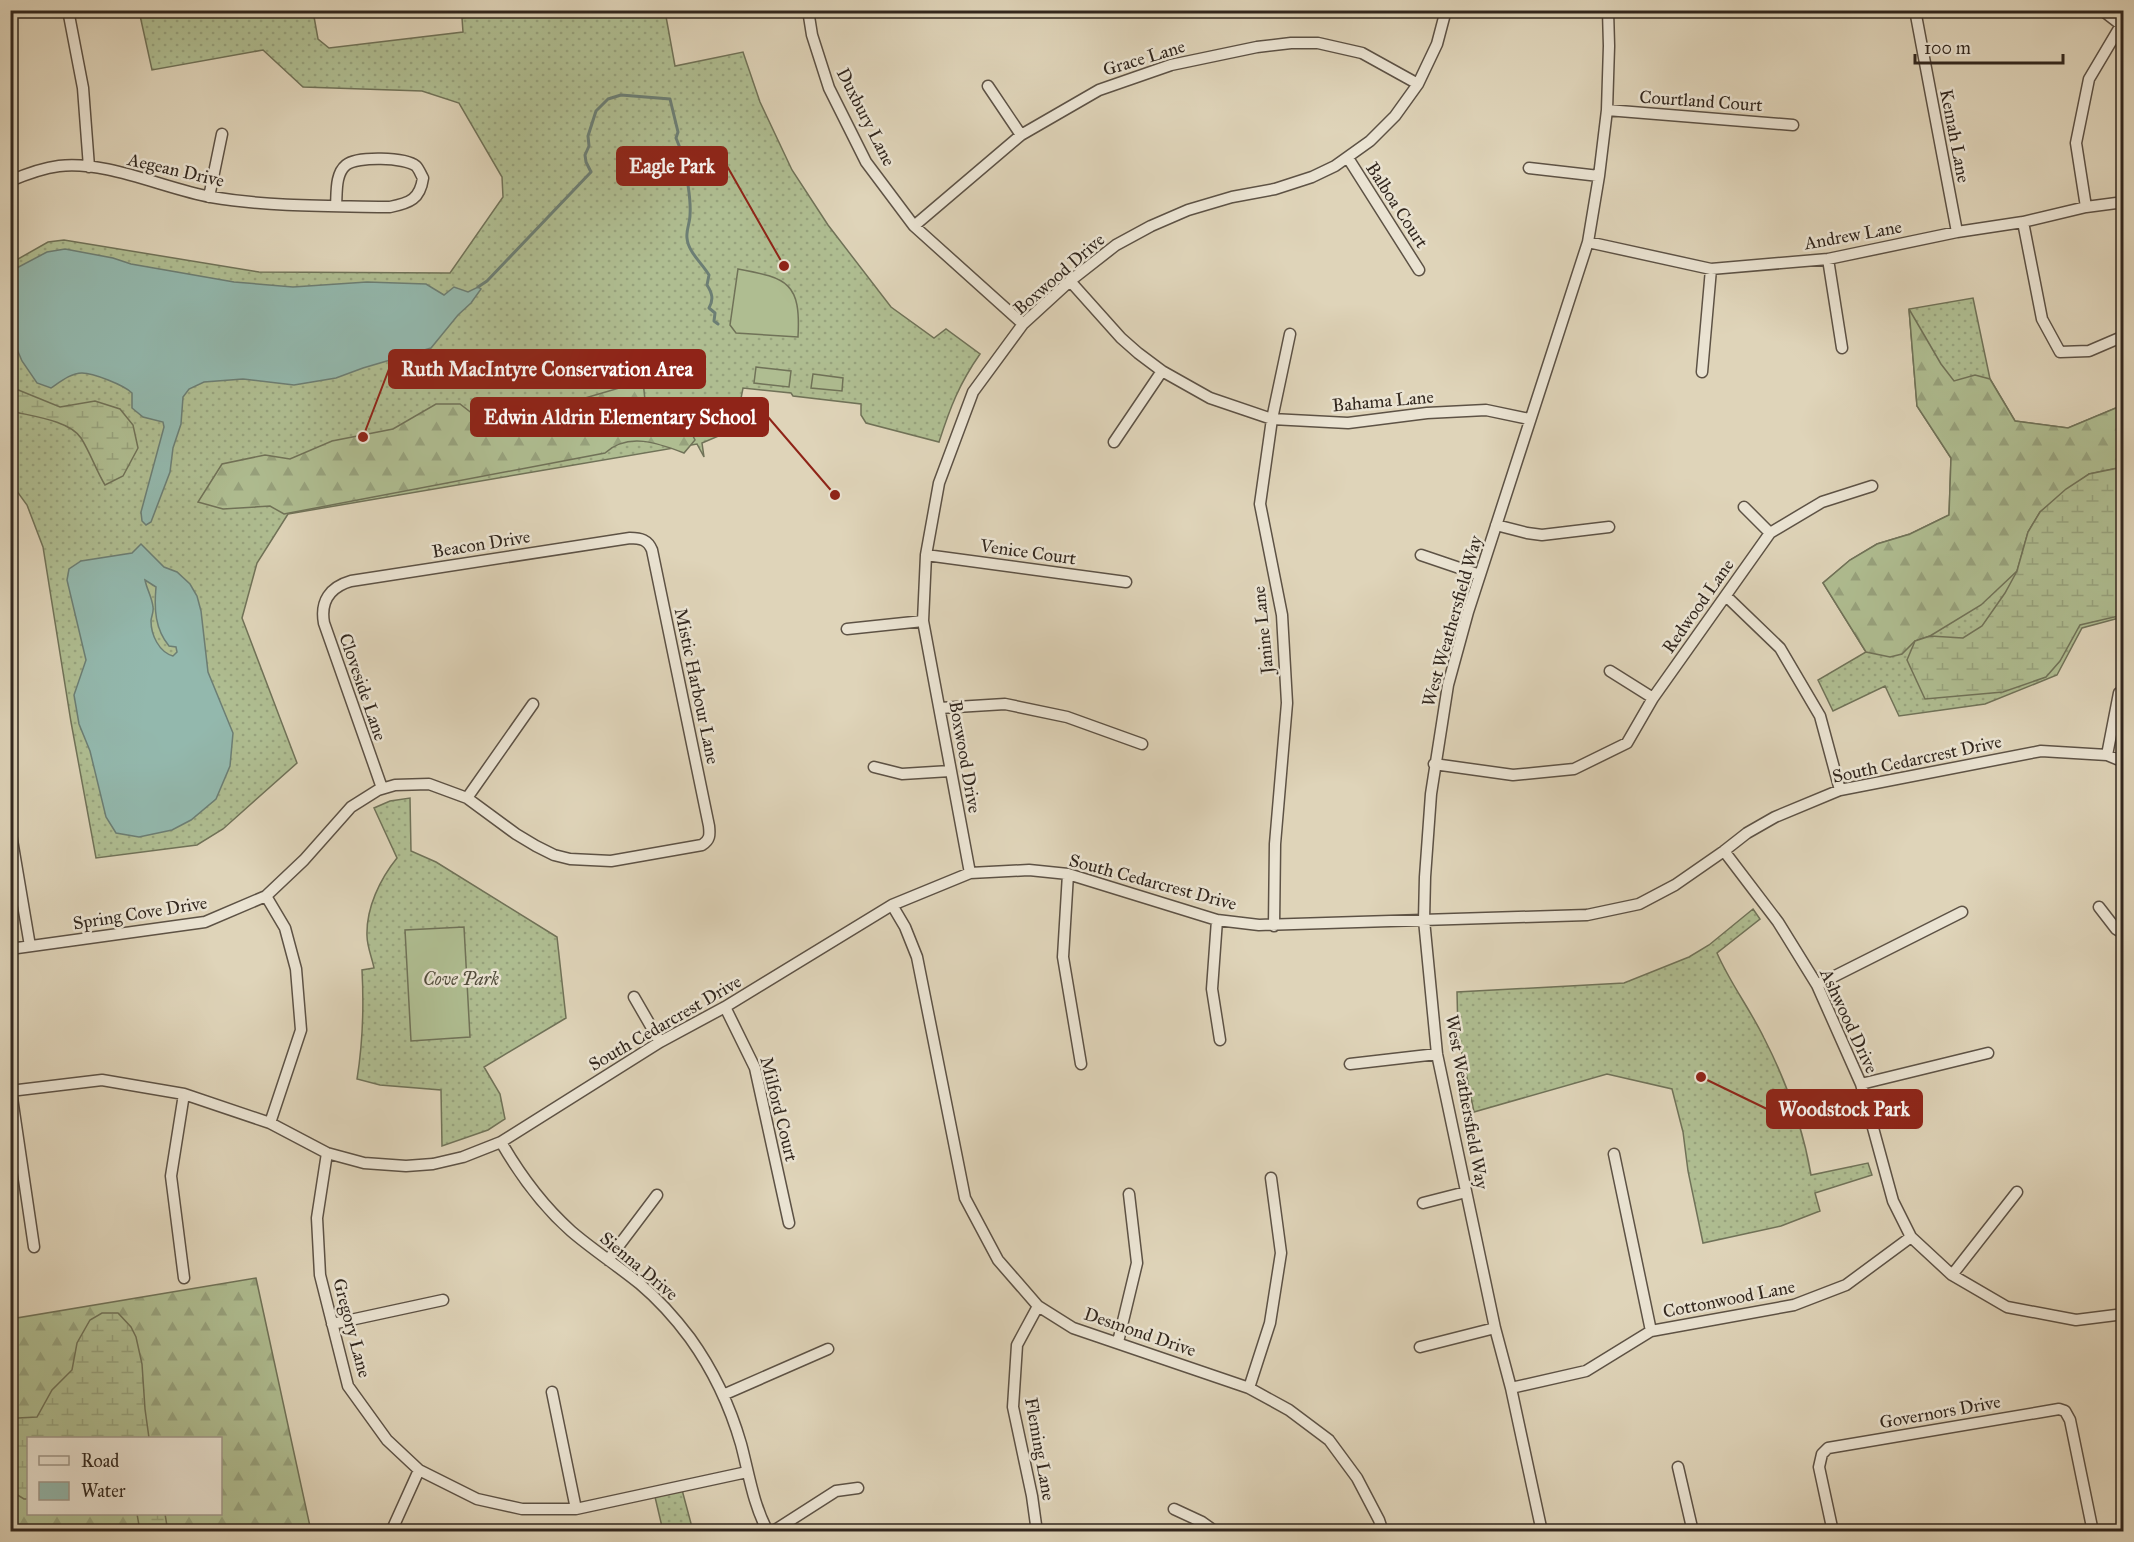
<svg xmlns="http://www.w3.org/2000/svg" width="2134" height="1542" font-family="'IM FELL Great Primer',serif">
<style>
.grass{fill:url(#grass-dots);stroke:#707258;stroke-width:1.5}
.forest{fill:url(#forest-firs);stroke:#707258;stroke-width:1.5;fill-rule:evenodd}
.wetland{fill:url(#wetland-marsh);stroke:#707258;stroke-width:1.5}
.garden{fill:#afbd91;stroke:#707258;stroke-width:1.5}
.water{fill:#93b8ad;stroke:#6c7e74;stroke-width:1.5;fill-rule:evenodd}
.lines{fill:none;stroke-linecap:round;stroke-linejoin:round}
.stream{stroke:#6c7e74;stroke-width:3}
.minor-casing{stroke:#5d5245;stroke-width:13}
.minor{stroke:#eae3d2;stroke-width:10}
.labels{text-anchor:middle;dominant-baseline:central;stroke-width:5;stroke-linejoin:round;paint-order:stroke}
.street-label{font-size:18px;fill:#32271e;stroke:#eae3d2}
.park-label{font-size:18px;font-style:italic;fill:#514c3b;stroke:#eae3d2}
.leader{fill:none;stroke:#8f2418;stroke-width:2}
.callout-dot{fill:#8f2418;stroke:#eae3d2;stroke-width:2}
.callout{fill:#8f2418;stroke:#8f2418;stroke-width:2}
.callout-label{font-size:20px;text-anchor:middle;font-weight:bold;fill:#fff}
</style>
<defs>
<pattern id="grass-dots" width="8" height="8" patternUnits="userSpaceOnUse" patternTransform="scale(1.5)"><rect width="8" height="8" fill="#afbd91"/><path d="M2 2h.1M6 6h.1" fill="none" stroke="#97a27d" stroke-width="1.8" stroke-linecap="round"/></pattern>
<pattern id="forest-firs" width="22" height="20" patternUnits="userSpaceOnUse" patternTransform="scale(1.5)"><rect width="22" height="20" fill="#afbd91"/><path d="M5 1l3.5 6h-7zM16 11l3.5 6h-7z" fill="#97a27d"/></pattern>
<pattern id="wetland-marsh" width="20" height="14" patternUnits="userSpaceOnUse" patternTransform="scale(1.5)"><rect width="20" height="14" fill="#afbd91"/><path d="M1 5h8M5 5V1M11 12h8M15 12V8" fill="none" stroke="#97a27d"/></pattern>
</defs>
<rect width="100%" height="100%" fill="#dfd4b9"/>
<filter id="stains"><feTurbulence type="fractalNoise" baseFrequency=".00333" numOctaves="4"/><feColorMatrix values="0 0 0 0 .2 0 0 0 0 .09 0 0 0 0 .02 0 0 0 .5 -.17"/></filter>
<radialGradient id="worn" r=".72"><stop offset=".6" stop-color="#630" stop-opacity="0"/><stop offset="1" stop-color="#630" stop-opacity=".3"/></radialGradient>
<path class="grass" d="M598,10L665,11L675,66L743,52L760,102L792,170L828,225L891,307L934,338L946,329L980,354C959,384 950,408 939,442L866,423L861,415V404L793,396L791,393L743,388L735,429L702,443L704,457L697,444L288,514L257,563L242,618L297,763L223,829L197,845L96,858L71,722L43,547L27,505L11,483V263L48,242L64,240L259,272L450,273L503,197L502,177L459,103L422,91L303,87L263,50L152,70L139,11H313L318,39L329,48L463,32L462,18L513,11Z
M1973,298L1990,379L2015,421L2068,428L2123,405V617L2082,628L2057,675L1985,704L1899,716L1885,686L1833,711L1818,680L1866,652L1823,583L1850,560L1877,544L1910,534L1949,515L1951,458L1917,406L1909,309Z
M410,798L411,851L436,862L557,937L566,1018L484,1067L500,1094L505,1119L488,1130L442,1146L441,1090L380,1085L357,1079C363,1042 364,1008 362,970L374,968C372,958 367,946 367,936C366,908 380,879 397,858L374,808L390,801Z
M1753,909L1760,919L1717,953C1730,983 1750,1009 1764,1038C1786,1081 1803,1128 1811,1175L1868,1163L1872,1175L1815,1193L1820,1211L1781,1226L1703,1243L1688,1171L1683,1132L1672,1089L1607,1074L1474,1112L1458,1034L1457,992L1624,983L1689,957L1709,945Z
M681,1486L693,1531H663L655,1497Z"/>
<path class="forest" d="M1909,309L1941,364L1954,381L1975,375L1990,379L2015,421L2068,428L2123,405L2124,463L2123,467L2089,474L2040,512L2028,532L2017,571L1981,605L1930,636L1915,641L1902,654L1890,657L1866,652L1823,583L1850,560L1877,544L1910,534L1949,515L1951,458L1917,406Z
M643,381L645,400L684,419L695,440L684,453C658,443 628,432 605,453L284,514L270,506L223,509L198,502L222,464L265,455L290,459L332,441L393,429L436,404H460L478,418L512,413L523,403L575,401Z
M256,1278L311,1531L11,1532V1319ZM28,1438H220V1514H28Z"/>
<path class="wetland" d="M11,387L60,407L95,401L120,409L133,425L138,448L123,476L105,485C96,470 90,452 81,438C69,420 30,416 11,411Z
M2123,467V615L2080,625L2060,661L2046,677L2003,692L1925,699L1907,660L1915,641L1930,636L1963,638L1982,626L2005,593L2017,571L2028,532L2040,512L2066,489L2089,474Z
M102,1313H118L131,1327L136,1337L142,1364L145,1409L149,1438H28V1499H24L11,1491V1425L18,1418L37,1417L52,1390L72,1370L77,1343L90,1320Z
M137,1514H165L167,1526L164,1531H140Z"/>
<path class="garden" d="M738,269C788,278 801,283 798,337L736,333L730,325Z
M756,367L791,371L789,387L754,383Z
M813,374L843,378L842,391L811,388Z
M464,927L470,1037L411,1041L405,930Z"/>
<path class="water" d="M65,249L113,258L131,264L234,282L293,287L367,282L426,284L444,295L454,287L468,292L478,287L481,289L471,303L458,315L431,348L363,368L336,378L294,385L243,379L204,382L189,389L183,397L181,424L173,448L170,472L151,522L146,525L142,521L141,512L164,427L163,422L143,417L132,408V393C124,385 93,373 82,373C71,373 60,382 51,388L37,383L22,361L11,335V271L47,252Z
M141,544L164,567L177,572L190,584L197,596L201,611L208,672L233,733L230,766L216,799L191,820L172,830L139,837L116,833L106,817L90,751L79,724L74,695L86,660L67,580L69,569L81,561L132,553ZM145,580L156,587C154,609 155,629 169,646L176,647L177,652L173,656C159,652 151,635 151,621C151,617 154,612 153,607C152,597 147,590 145,580Z"/>
<g class="lines">
<path class="stream" d="M478,287L487,281L591,172L586,162L585,155L589,146L588,136L596,111L608,99L621,95L670,99L678,132L676,138L682,153L681,159C687,169 691,202 690,215C690,222 686,231 687,238C688,252 702,263 709,275L707,285C712,293 714,299 709,308L715,313L714,321L718,324"/>
<defs>
<path id="minor" d="M68,10L83,88L89,167
M808,10L812,35L829,88L866,162L914,226L1023,324
M1915,10L1957,232
M2102,10L2120,24
M988,86L1021,135
M1607,110L1793,125
M1348,158L1419,270
M1529,168L1599,176
M10,181C24,175 43,168 59,166C105,160 166,189 211,197C271,207 330,206 390,207C410,203 420,199 423,178C421,175 419,169 416,166C405,157 357,156 346,165C335,174 337,193 336,206
M209,197L222,134
M2086,207L2076,143L2089,79L2124,20
M2023,222L2042,319L2060,352L2089,351L2124,336
M914,226L1021,135L1099,90L1171,65L1257,47L1291,43H1318L1362,53L1418,84
M1588,242L1711,269L1828,259L1957,232L2023,222L2086,207L2124,202
M1828,259L1842,348
M1070,281L1121,338L1138,353L1162,371L1210,398L1272,419L1348,423L1427,413L1486,410L1529,419
M1702,372L1711,269
M1114,442L1162,371
M1744,507L1770,533
M1496,525L1527,533L1542,535L1609,527
M926,555L1126,582
M1421,555L1480,575
M1726,596L1780,648L1820,716L1840,790
M847,629L923,621
M1610,671L1653,698
M940,708L1005,704L1067,717L1142,744
M2107,755L2119,693
M1434,764L1513,775L1574,769L1627,743L1653,698L1770,533L1822,502L1872,486
M874,767L902,774L950,771
M467,798L533,704
M10,828L30,946
M1724,851L1778,922L1817,985L1861,1084L1893,1201L1911,1237L1952,1275L2007,1307L2076,1320L2124,1314
M970,873L923,621L926,555L939,483L973,392L1023,324L1070,281L1116,245L1151,226L1188,210L1232,197L1275,189L1312,177L1335,166L1370,141L1395,116L1418,84L1437,44L1446,10
M1068,874L1063,957L1081,1064
M266,896L285,928L296,969L301,1030L270,1123
M892,905L905,927L917,957L965,1198L998,1260L1038,1306L1073,1328L1249,1388L1289,1410L1329,1440L1357,1478L1379,1520L1383,1532
M2099,907L2116,929L2124,934
M1217,920L1212,989L1220,1040
M1274,926L1275,844L1287,703L1282,615L1260,504L1272,419L1290,334
M10,949L205,922L266,896L304,860L351,807L378,790L395,785L429,784L467,798L516,834L536,846L554,855L570,859L611,861L702,845C710,840 710,835 709,826L652,550C648,540 641,538 630,538L351,581C330,587 320,601 324,623L382,788
M1817,985L1962,912
M634,997L660,1042
M725,1007L755,1068L789,1223
M1350,1064L1437,1054
M1861,1084L1988,1053
M10,1091L102,1080L184,1094L270,1123L327,1153L364,1163L406,1166L433,1164L463,1157L501,1142L660,1042L725,1007L892,905L970,873L1029,870L1068,874L1217,920L1259,925L1587,915L1639,904L1675,885L1724,851L1747,833L1775,817L1840,790L2041,751L2107,755L2124,762
M11,1091L34,1247
M184,1094L171,1176L184,1278
M501,1142C520,1175 543,1206 571,1231C593,1250 618,1266 640,1284C659,1300 675,1318 690,1338C713,1370 730,1406 741,1444C749,1474 753,1504 768,1532
M327,1153L317,1218L320,1275L348,1386L387,1440L419,1470L477,1499L522,1509H576L747,1472
M1614,1154L1651,1331
M1423,1203L1466,1192
M608,1260L657,1195
M1952,1275L2017,1192
M332,1324L443,1300
M1118,1342L1137,1263L1129,1194
M1420,1347L1495,1328
M1249,1388L1270,1323L1281,1253L1271,1178
M1511,1388L1586,1371L1651,1331L1794,1305L1846,1285L1911,1237
M552,1392L576,1509
M723,1395L828,1349
M1678,1467L1693,1532
M1174,1509L1202,1522L1216,1532
M391,1532L419,1470
M772,1532L836,1491L858,1488
M1037,1532L1032,1496L1013,1407L1017,1345L1038,1306
M1542,1532L1511,1388L1495,1328L1437,1054L1424,920L1425,877L1431,794L1448,685L1468,612L1588,242L1599,176L1607,110L1609,46L1608,10
M1833,1532L1819,1467L1822,1454L1828,1448L2059,1409L2065,1411L2070,1420L2093,1532"/>
</defs>
<use href="#minor" class="minor-casing"/>
<use href="#minor" class="minor"/>
</g>
<g class="labels">
<g class="street-label">
<text transform="translate(1144 58) rotate(-17)">Grace Lane</text>
<text transform="translate(1701 101) rotate(4)">Courtland Court</text>
<text transform="translate(866 117) rotate(63)">Duxbury Lane</text>
<text transform="translate(1955 136) rotate(79)">Kemah Lane</text>
<text transform="translate(176 170) rotate(13)">Aegean Drive</text>
<text transform="translate(1397 205) rotate(57)">Balboa Court</text>
<text transform="translate(1853 235) rotate(-10)">Andrew Lane</text>
<text transform="translate(1059 274) rotate(-41)">Boxwood Drive</text>
<text transform="translate(1383 401) rotate(-5)">Bahama Lane</text>
<text transform="translate(481 544) rotate(-9)">Beacon Drive</text>
<text transform="translate(1028 552) rotate(8)">Venice Court</text>
<text transform="translate(1698 606) rotate(-55)">Redwood Lane</text>
<text transform="translate(1452 621) rotate(-74)">West Weathersfield Way</text>
<text transform="translate(1263 630) rotate(-96)">Janine Lane</text>
<text transform="translate(697 686) rotate(78)">Mistic Harbour Lane</text>
<text transform="translate(363 687) rotate(71)">Cloveside Lane</text>
<text transform="translate(965 757) rotate(80)">Boxwood Drive</text>
<text transform="translate(1917 759) rotate(-12)">South Cedarcrest Drive</text>
<text transform="translate(1153 882) rotate(15)">South Cedarcrest Drive</text>
<text transform="translate(140 913) rotate(-9)">Spring Cove Drive</text>
<text transform="translate(1849 1021) rotate(65)">Ashwood Drive</text>
<text transform="translate(665 1023) rotate(-30)">South Cedarcrest Drive</text>
<text transform="translate(1467 1102) rotate(80)">West Weathersfield Way</text>
<text transform="translate(779 1109) rotate(76)">Milford Court</text>
<text transform="translate(639 1266) rotate(40)">Sienna Drive</text>
<text transform="translate(1729 1299) rotate(-11)">Cottonwood Lane</text>
<text transform="translate(352 1328) rotate(75)">Gregory Lane</text>
<text transform="translate(1140 1332) rotate(19)">Desmond Drive</text>
<text transform="translate(1940 1412) rotate(-10)">Governors Drive</text>
<text transform="translate(1040 1449) rotate(80)">Fleming Lane</text>
</g>
<g class="park-label">
<text x="461" y="979">Cove Park</text>
</g>
</g>
<path class="leader" d="M784 266L727 166M363 437L389 369M835 495L768 417M1701 1077L1767 1109"/>
<g class="callout-dot">
<circle cx="784" cy="266" r="6"/>
<circle cx="363" cy="437" r="6"/>
<circle cx="835" cy="495" r="6"/>
<circle cx="1701" cy="1077" r="6"/>
</g>
<g class="callout">
<rect x="617" y="147" width="110" height="38" rx="6"/>
<rect x="389" y="350" width="316" height="38" rx="6"/>
<rect x="471" y="398" width="297" height="38" rx="6"/>
<rect x="1767" y="1090" width="155" height="38" rx="6"/>
</g>
<g class="callout-label">
<text x="672" y="173">Eagle Park</text>
<text x="547" y="376">Ruth MacIntyre Conservation Area</text>
<text x="620" y="424">Edwin Aldrin Elementary School</text>
<text x="1844" y="1116">Woodstock Park</text>
</g>
<rect width="2134" height="1542" fill="none" stroke="#dfd4b9" stroke-width="36"/>
<rect x="12" y="12" width="2110" height="1518" fill="none" stroke="#32271e" stroke-width="3"/>
<rect x="18" y="18" width="2098" height="1506" fill="none" stroke="#32271e" stroke-width="1.5"/>
<rect x="27" y="1437" width="195" height="78" fill="#eae3d2" stroke="#a0988a" stroke-width="1.5"/>
<rect x="39" y="1456" width="30" height="9" fill="#eae3d2" stroke="#a0988a" stroke-width="1.5"/>
<text x="81" y="1467" font-size="18" fill="#32271e">Road</text>
<rect x="39" y="1482" width="30" height="18" fill="#93b8ad" stroke="#a0988a" stroke-width="1.5"/>
<text x="81" y="1497" font-size="18" fill="#32271e">Water</text>
<path d="M1915 54v9h148v-9" fill="none" stroke="#32271e" stroke-width="3"/>
<text x="1924" y="54" font-size="18" fill="#32271e" stroke="#eae3d2" stroke-width="4.5" paint-order="stroke">100 m</text>
<rect width="100%" height="100%" filter="url(#stains)"/>
<rect width="100%" height="100%" fill="url(#worn)"/>
</svg>
